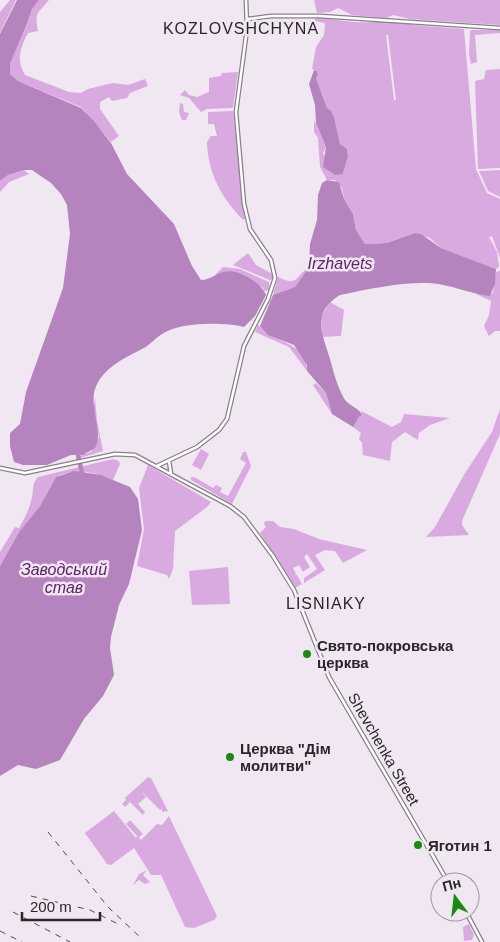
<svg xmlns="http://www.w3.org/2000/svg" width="500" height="942" font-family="Arial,sans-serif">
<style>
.green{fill:#d9aae0;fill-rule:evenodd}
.water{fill:#b583bd}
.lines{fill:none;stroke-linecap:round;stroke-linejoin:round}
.river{stroke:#b583bd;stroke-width:4.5}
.tertiary-casing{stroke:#89808a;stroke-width:5}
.tertiary{stroke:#fff;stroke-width:2.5}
.rail{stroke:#504b50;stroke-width:1;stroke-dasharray:6 6;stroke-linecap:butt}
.poi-dot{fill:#198b10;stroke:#f1e7f2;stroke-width:2}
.labels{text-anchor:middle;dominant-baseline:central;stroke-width:5;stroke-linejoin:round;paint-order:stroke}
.poi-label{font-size:15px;font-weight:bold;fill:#2a262a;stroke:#f1e7f2;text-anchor:start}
.street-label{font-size:15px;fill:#2a262a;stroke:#f1e7f2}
.neighbourhood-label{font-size:16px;letter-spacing:1px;fill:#2a262a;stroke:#f1e7f2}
.water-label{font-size:16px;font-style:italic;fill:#61236a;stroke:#f1e7f2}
</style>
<rect width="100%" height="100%" fill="#f1e7f2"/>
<path class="green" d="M10,0H16L0,33V12Z
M39,0H49C38,14 34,11 38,31L28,33C20,49 16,60 25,75L69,92L81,93L88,89L104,85L113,83L128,85L145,79L148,86L130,93L127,98L112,101L109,97L100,102V109L119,136L111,142L81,107L18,81L10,74L9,63L27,25L32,9Z
M314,0H500V25L410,19L393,15L386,18L352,15L338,8L330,12L317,13Z
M315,18C328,18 341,21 355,22C371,23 388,19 403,24L406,22L412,25L464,29L476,169L487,193L500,199V258L492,236L489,237L497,252L499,267L496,269L441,248L430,238L415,233L387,243L365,244L356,230L353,214L344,199L342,188L335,180H327L320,167L318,138L314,132V122L316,123L326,147L323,154L343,174L348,156L347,149L340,144L334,117L327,108L316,78L318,75L317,71L312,69L316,47L324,35L325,23L314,21ZM386,35H388L396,100H394Z
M472,30H500V33L475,35L477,62L471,64L469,54L470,31Z
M500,69V168L478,169L475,81L484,79L486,70Z
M238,72L233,108L207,109L201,112L189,98L180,95L185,90L189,95L197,97L209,92V78L221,76L222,73Z
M180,103L183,104L184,112L189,113L186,120H182L179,112Z
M233,111L245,218L243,220C221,197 208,173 207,142L211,136H217L214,124H208V112Z
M24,170L29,174L9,182L0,192V181L8,175Z
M500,170V197L488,191L479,171Z
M248,253L256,265L274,275V279L270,280L233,265Z
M223,267L240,269L269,282L270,290L264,291L263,288C247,279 233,267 215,275Z
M309,267L295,287L273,295L278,277C299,287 294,277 309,267Z
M500,271V331H495L489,336L484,326L489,315L491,301L476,294L487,295L493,293L496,272Z
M330,302L344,310L341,336L322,337L321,317Z
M258,325C263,328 267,334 273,337C289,344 307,350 307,371L289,347L255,332Z
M316,383L326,393L332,414L313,385Z
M95,397L97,421L103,451L80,458V456L91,452L99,437L93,412Z
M500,409V434L462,521V525L469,535L426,537L435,527L465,473L492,432Z
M361,411L392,427L401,422L404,414L450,418L430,425L419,433L418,440L405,432L392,442L390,461L363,455L362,443L359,439L361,433L353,427L359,417L362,415Z
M201,449L209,454L201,470L192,465Z
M243,452H246L251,466L232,504L191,480V477H194L213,488L216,485L222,488L220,492L228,496L246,463L240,459Z
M113,459L119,461L120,464L113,480C95,472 74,468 56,477L40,506L19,532L0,566V552L15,527L19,528C24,519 29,510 31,501C34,493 31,484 38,477Z
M148,465L211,502L207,507L175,531L173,569L169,579L167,575L137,566L144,529L139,488Z
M265,521H273L280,527L294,529L319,539L367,550L343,563L335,551L325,550L315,555L325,570L304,583V578L317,569L307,554L304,557L310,567L303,572L299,565L291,569L293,568L296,574L295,576L297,575L302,584L295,588L260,533L266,527L264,524Z
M228,567L230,604L192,605L189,571Z
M148,777L151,778L168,811L162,812V809L160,810L141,791L146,797L138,804L145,812L143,815L130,802L125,807L122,804L126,800L125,798Z
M114,811L136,838L137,836L126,824L130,820L143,834L139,837L141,840L157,824L162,825L169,816L217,916L214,920L194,928L185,927L161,875H151L134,848L111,865L107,864L85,833Z
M147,870L143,875L150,882L145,884L139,880L133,885L139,874Z
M469,924L474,935L472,940L464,941L463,927Z"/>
<path class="water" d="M17,0H39L32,9L27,24L10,63V74L18,81L81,108L93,120L111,143L127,174L174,224L192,266L201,280C210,280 215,274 223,272C237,268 261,282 266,295L255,316L244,327C223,322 180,322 162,334C155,338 150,345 144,348C125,358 103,367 95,389C89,408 104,433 95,448L83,455H71L47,465H23L14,462L10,446V433L20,424L26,392L63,288L70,234L67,205L61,194L51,183L32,170H24L8,175L0,181V34Z
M314,70L317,71L318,75L316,78L327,108L331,111L334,117L340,144L347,149L348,156L343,174L335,175L323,167L326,147L316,123L315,105L309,84Z
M327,180L339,182L344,199L353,214L356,230L365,244L387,243L415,233L421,234L441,248L496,269L495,284L490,296C470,294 450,284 429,283C401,282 368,289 340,295C311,313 322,333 330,359C334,373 337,387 345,400C350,406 359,408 362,415L359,417L353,427L332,414L326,393L307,371V365L294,345L268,335L260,326L273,295L295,287L309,267L310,244L317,220L318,195L322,183Z
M74,471L101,475L113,480L130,487L138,499L142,530L129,584L119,605L111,637L110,648L114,675L103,696L84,719L60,760L36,769L18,765L0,776V566L19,532L40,506L56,477Z"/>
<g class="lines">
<path class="river" d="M77,450L79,460
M80,464L83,478"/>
<defs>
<path id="tertiary" d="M248,19L271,16H320L500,28
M169,461L171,474
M157,466L197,447L219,430L227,419L244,346L268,299L275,278L271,260L250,229L244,204L236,112L247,29L246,0
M0,468L25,473L115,454L135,455L230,506L244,517L273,556L294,590L329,677L448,882
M466,912L482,942"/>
</defs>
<use href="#tertiary" class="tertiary-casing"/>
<use href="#tertiary" class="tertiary"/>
<path class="rail" d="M48,832L108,907L141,938
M31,896L90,910L120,925
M13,912L70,942
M0,931L22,942"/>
</g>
<g class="poi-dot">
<circle cx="307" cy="654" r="5"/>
<circle cx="230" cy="757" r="5"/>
<circle cx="418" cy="845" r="5"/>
</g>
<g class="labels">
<g class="poi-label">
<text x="317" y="645">Свято-покровська<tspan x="317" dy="17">церква</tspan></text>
<text x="240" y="748">Церква "Дім<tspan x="240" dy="17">молитви"</tspan></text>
<text x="428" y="845">Яготин 1</text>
</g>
<g class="street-label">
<text transform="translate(384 749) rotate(60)">Shevchenka Street</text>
</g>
<g class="neighbourhood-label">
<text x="241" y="28">KOZLOVSHCHYNA</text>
<text x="326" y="603">LISNIAKY</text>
</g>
<g class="water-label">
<text x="340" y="263">Irzhavets</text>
<text x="64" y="569">Заводський<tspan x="64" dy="18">став</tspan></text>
</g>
</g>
<g transform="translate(455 897) rotate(345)"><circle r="24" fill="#f1e7f2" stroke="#a19aa2"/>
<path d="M0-4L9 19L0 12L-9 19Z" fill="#198b10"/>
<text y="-8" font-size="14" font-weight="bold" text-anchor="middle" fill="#2a262a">Пн</text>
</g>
<path d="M22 912v8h78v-8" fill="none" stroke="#2a262a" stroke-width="2.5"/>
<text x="30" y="912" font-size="15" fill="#2a262a" stroke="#f1e7f2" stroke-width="4" paint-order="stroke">200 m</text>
</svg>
